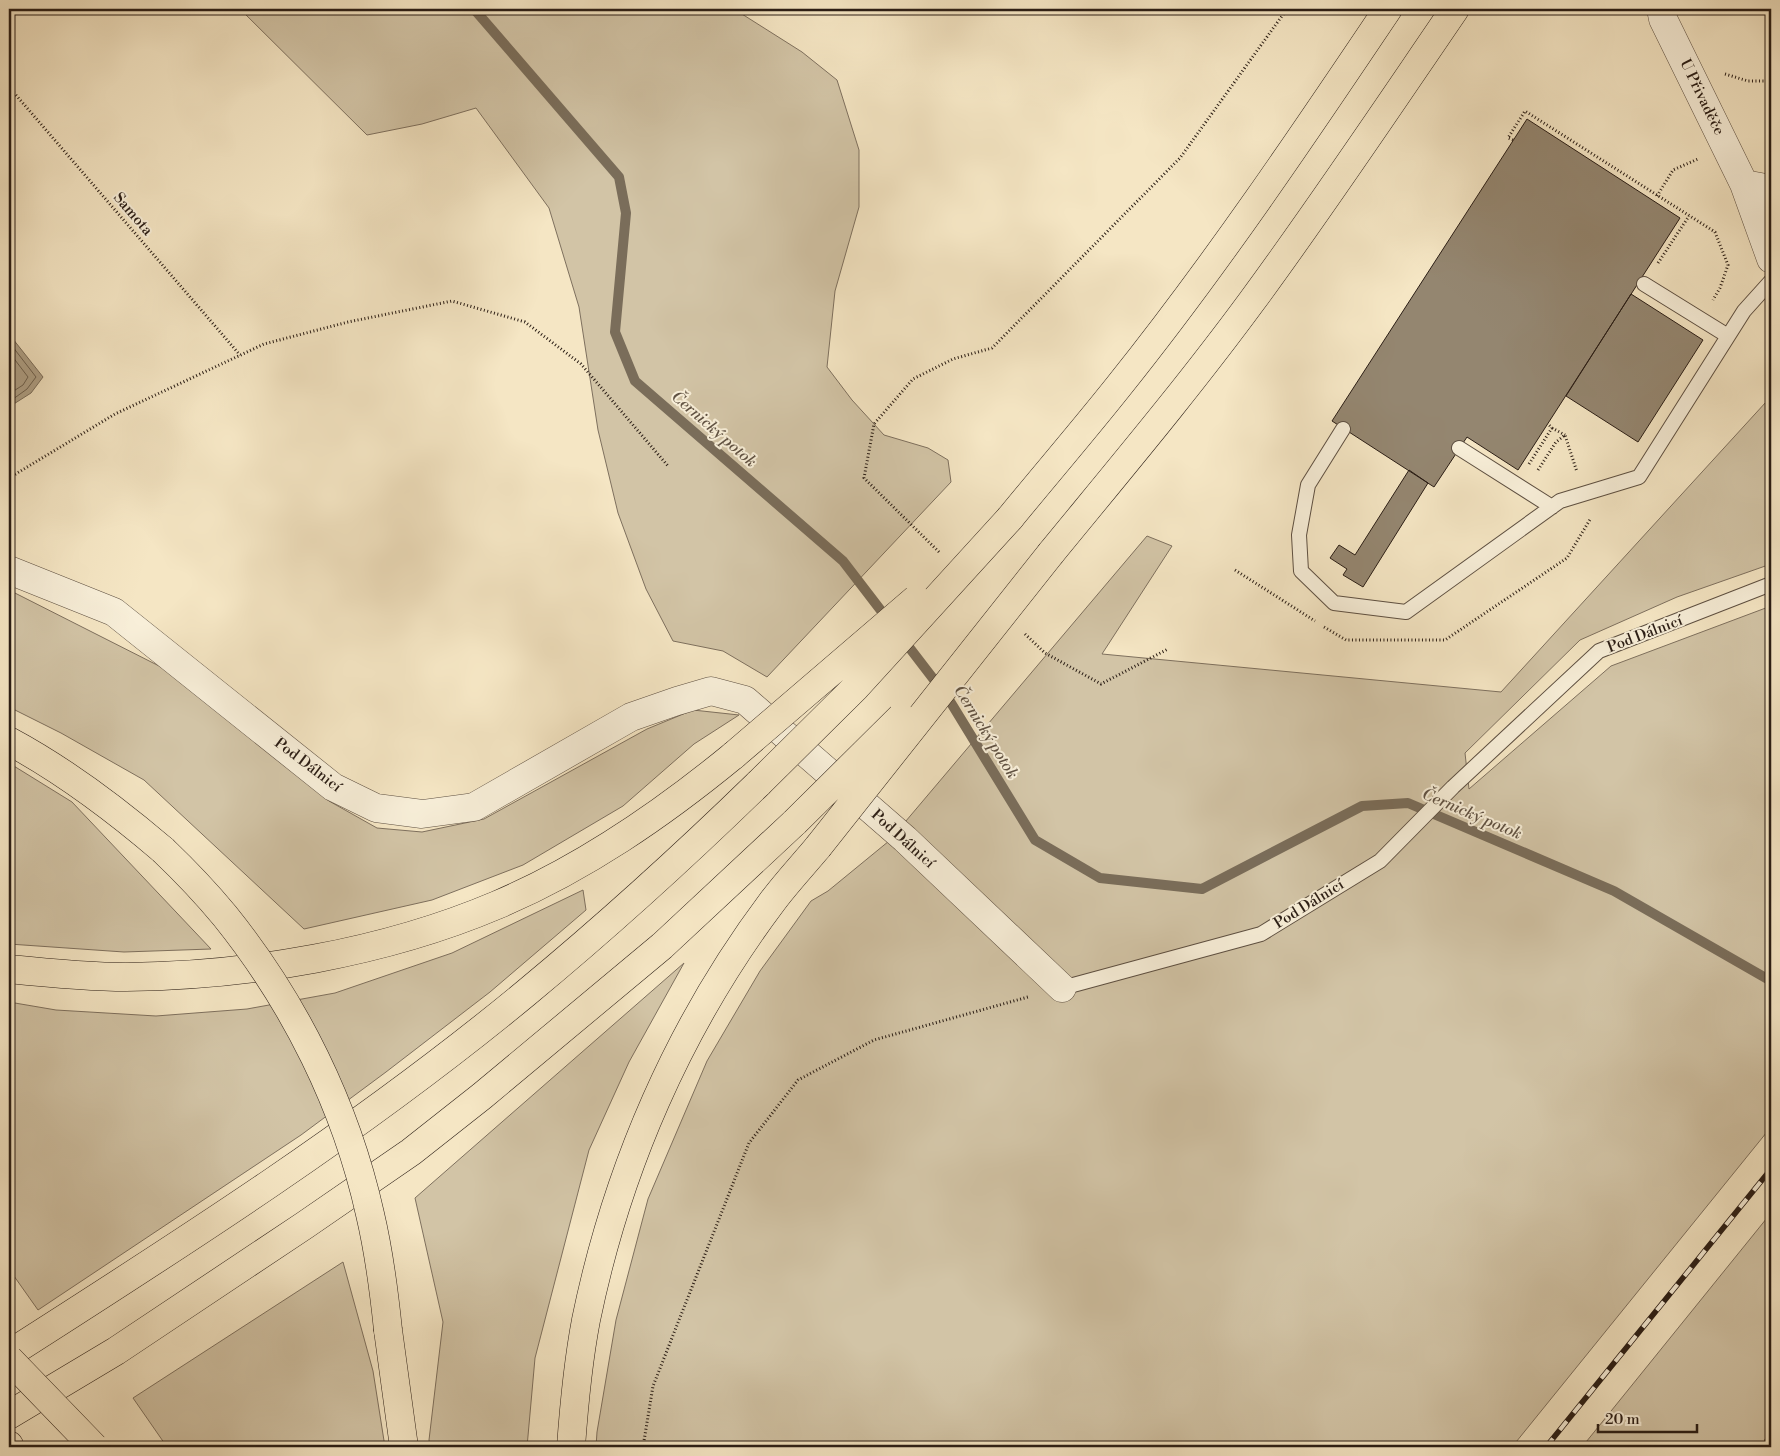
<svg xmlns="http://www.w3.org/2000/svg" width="1780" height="1456" font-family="'Libre Bodoni',serif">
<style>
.green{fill:#d2c4a6;stroke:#7e705e}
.water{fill:#b0a288;stroke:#7a6d5a}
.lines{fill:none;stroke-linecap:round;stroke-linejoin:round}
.shore{stroke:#6d604e;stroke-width:1}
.stream{stroke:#7a6d5a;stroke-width:10}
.building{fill:#948670;stroke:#2a1d15}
.lane-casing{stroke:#5d4f41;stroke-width:16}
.street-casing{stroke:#5d4f41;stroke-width:29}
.highway-casing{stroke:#2a1d15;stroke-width:29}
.path{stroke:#2a1d15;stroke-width:3;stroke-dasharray:1 2.5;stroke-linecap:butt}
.lane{stroke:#f8efd9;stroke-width:14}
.street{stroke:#f8efd9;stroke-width:28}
.highway{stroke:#f5e6c4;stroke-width:28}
.rail-casing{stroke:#2a1d15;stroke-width:5.5}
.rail{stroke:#f8efd9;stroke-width:4;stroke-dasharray:11;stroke-linecap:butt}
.highway-bridge-casing{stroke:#2a1d15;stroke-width:29;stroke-linecap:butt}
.highway-bridge{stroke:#f5e6c4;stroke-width:28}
.labels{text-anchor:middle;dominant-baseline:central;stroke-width:4;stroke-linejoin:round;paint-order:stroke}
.street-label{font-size:15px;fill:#2a1d15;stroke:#f8efd9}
.water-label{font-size:16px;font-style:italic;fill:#605243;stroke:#f8efd9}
</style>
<rect width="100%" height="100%" fill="#f5e6c4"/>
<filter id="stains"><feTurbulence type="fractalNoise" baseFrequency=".004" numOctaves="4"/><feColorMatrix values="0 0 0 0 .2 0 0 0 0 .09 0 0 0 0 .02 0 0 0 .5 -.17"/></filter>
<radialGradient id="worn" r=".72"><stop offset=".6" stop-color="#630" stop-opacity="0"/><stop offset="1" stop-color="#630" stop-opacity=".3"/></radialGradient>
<path class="green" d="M240,9H734L802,52L837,80L859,150V207L835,291L827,367L852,400L884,435L928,448L948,460L951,482L767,677L723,651L673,641L646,589L618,513L598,430L579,307L549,208L476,108L422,124L367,135Z
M1766,402L1771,407V564L1677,597L1580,640L1465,753L1469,789L1611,666L1771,606V1127L1512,1447H596L597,1432L616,1320L648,1199L707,1061L760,971L811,901L828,891L889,841L1147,536L1172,546L1102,654L1501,692Z
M9,590L167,670L329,801L377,828L422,832L484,819L647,729L693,710L739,715L694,744L623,806L523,865L432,900L304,929L144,780L61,733L9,707Z
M9,763L72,802L211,949L124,952L9,944Z
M583,890L586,910L490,992L386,1072L301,1135L38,1310L9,1269V1002L56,1010L156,1016L247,1009L335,993L452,953Z
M684,963L629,1062L589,1150L535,1358L527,1447H430L429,1440L443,1322L415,1198Z
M1771,1213V1447H1582Z
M343,1262L373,1371L385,1447H167L133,1398Z"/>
<path class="water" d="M9,334L43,377L31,393L9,407Z"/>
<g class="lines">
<path class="shore" d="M9,342L36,377L27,389L9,402
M9,352L28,377L23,385L9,394"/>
<path class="stream" d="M474,9L619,177L626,213L615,332L635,381L843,561L889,621
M902,638L948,698L1035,840L1100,878L1202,889L1362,806L1408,803L1614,891L1771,981"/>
</g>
<path class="building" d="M1527,119L1680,218L1518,470L1467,437L1434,487L1332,421Z
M1631,294L1703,340L1638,442L1566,396Z
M1409,470L1428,483L1363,587L1343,575L1347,569L1330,558L1339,545L1355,555Z"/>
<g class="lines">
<defs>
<path id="lane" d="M1644,284L1728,336
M1343,429L1308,485L1299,535L1301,571L1334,603L1406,612L1560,501L1639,477L1744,311L1771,281
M1459,448L1552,507
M1062,988L1261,934L1380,861L1453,787L1599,651L1771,584"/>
<path id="street" d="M1661,9L1663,19L1744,184L1771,259
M1744,184L1771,189
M9,570L114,612L333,787L376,808L422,814L474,807L631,717L677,701L711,691L745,700L905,839L1062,988"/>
<path id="highway" d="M1010,518C1046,474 1083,431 1118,387C1215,266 1302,137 1388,9
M1051,553C1119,470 1188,388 1252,301C1322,206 1388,107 1455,9
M9,741C65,771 115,809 163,850
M9,969C48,973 87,977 126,977C248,976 384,953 497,905C584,868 661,815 734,755
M388,1330L404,1447
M9,1354C186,1241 364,1127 526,993C607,926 684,856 759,783
M9,1415L116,1351L305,1225L411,1152L482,1096L662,946L795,822
M9,1445L10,1447
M571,1447C574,1405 578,1362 586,1320C617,1169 679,1026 772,902C786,883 803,865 818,847"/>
</defs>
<use href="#lane" class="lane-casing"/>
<use href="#street" class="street-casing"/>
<use href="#highway" class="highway-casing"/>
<path class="path" d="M1725,74L1748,81H1771
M9,87L240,355
M1513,140L1508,138L1525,111L1715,232L1728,265L1720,288L1713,300
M1657,196L1673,170L1698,159
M1658,263L1689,216
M1552,428L1565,435
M1529,464L1552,428L1548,424
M1538,470L1556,442L1565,435L1577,472
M9,478L115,414L264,344L348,322L452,301L525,322L581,364L668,466
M939,552L864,478L874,424L913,379L953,359L992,348L1180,158L1287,9
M1235,570L1315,621
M1324,627L1346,640H1445L1567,558L1591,518
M1025,634L1045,653L1101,684L1168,649
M643,1447L653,1386L749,1143L798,1080L874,1040L1028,997
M1762,1447L1771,1431"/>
<use href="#lane" class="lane"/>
<use href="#street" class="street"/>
<use href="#highway" class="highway"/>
<defs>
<path id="rail" d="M1546,1447L1771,1169"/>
</defs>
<use href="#rail" class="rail-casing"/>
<use href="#rail" class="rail"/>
<defs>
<path id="highway-bridge" d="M734,755L916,599
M759,783L855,688L1010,518
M795,822L901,717
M818,847L1051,553
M163,850C185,871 206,893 225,916C295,1003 346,1106 370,1214C379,1252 384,1291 388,1330
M9,1359L94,1447"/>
</defs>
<use href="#highway-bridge" class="highway-bridge-casing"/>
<use href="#highway-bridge" class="highway-bridge"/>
</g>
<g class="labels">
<g class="street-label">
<text transform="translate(1702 97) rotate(64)">U Přivaděče</text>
<text transform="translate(133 214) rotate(49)">Samota</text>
<text transform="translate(1645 634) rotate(-21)">Pod Dálnicí</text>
<text transform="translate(308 765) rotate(37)">Pod Dálnicí</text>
<text transform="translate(903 839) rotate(42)">Pod Dálnicí</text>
<text transform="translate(1309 904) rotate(-32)">Pod Dálnicí</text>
</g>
<g class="water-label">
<text transform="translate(714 429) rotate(41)">Černický potok</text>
<text transform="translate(986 732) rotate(58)">Černický potok</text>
<text transform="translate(1472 814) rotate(23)">Černický potok</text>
</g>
</g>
<rect width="1780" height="1456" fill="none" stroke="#f5e6c4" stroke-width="30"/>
<rect x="10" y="10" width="1760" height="1436" fill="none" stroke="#2a1d15" stroke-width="2.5"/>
<rect x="15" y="15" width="1750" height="1426" fill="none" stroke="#2a1d15"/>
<path d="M1598 1424v8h99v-8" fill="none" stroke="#2a1d15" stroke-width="2.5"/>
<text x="1605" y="1424" font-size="15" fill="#2a1d15" stroke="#f8efd9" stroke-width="4" paint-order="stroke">20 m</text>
<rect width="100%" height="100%" filter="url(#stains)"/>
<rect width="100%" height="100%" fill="url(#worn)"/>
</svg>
